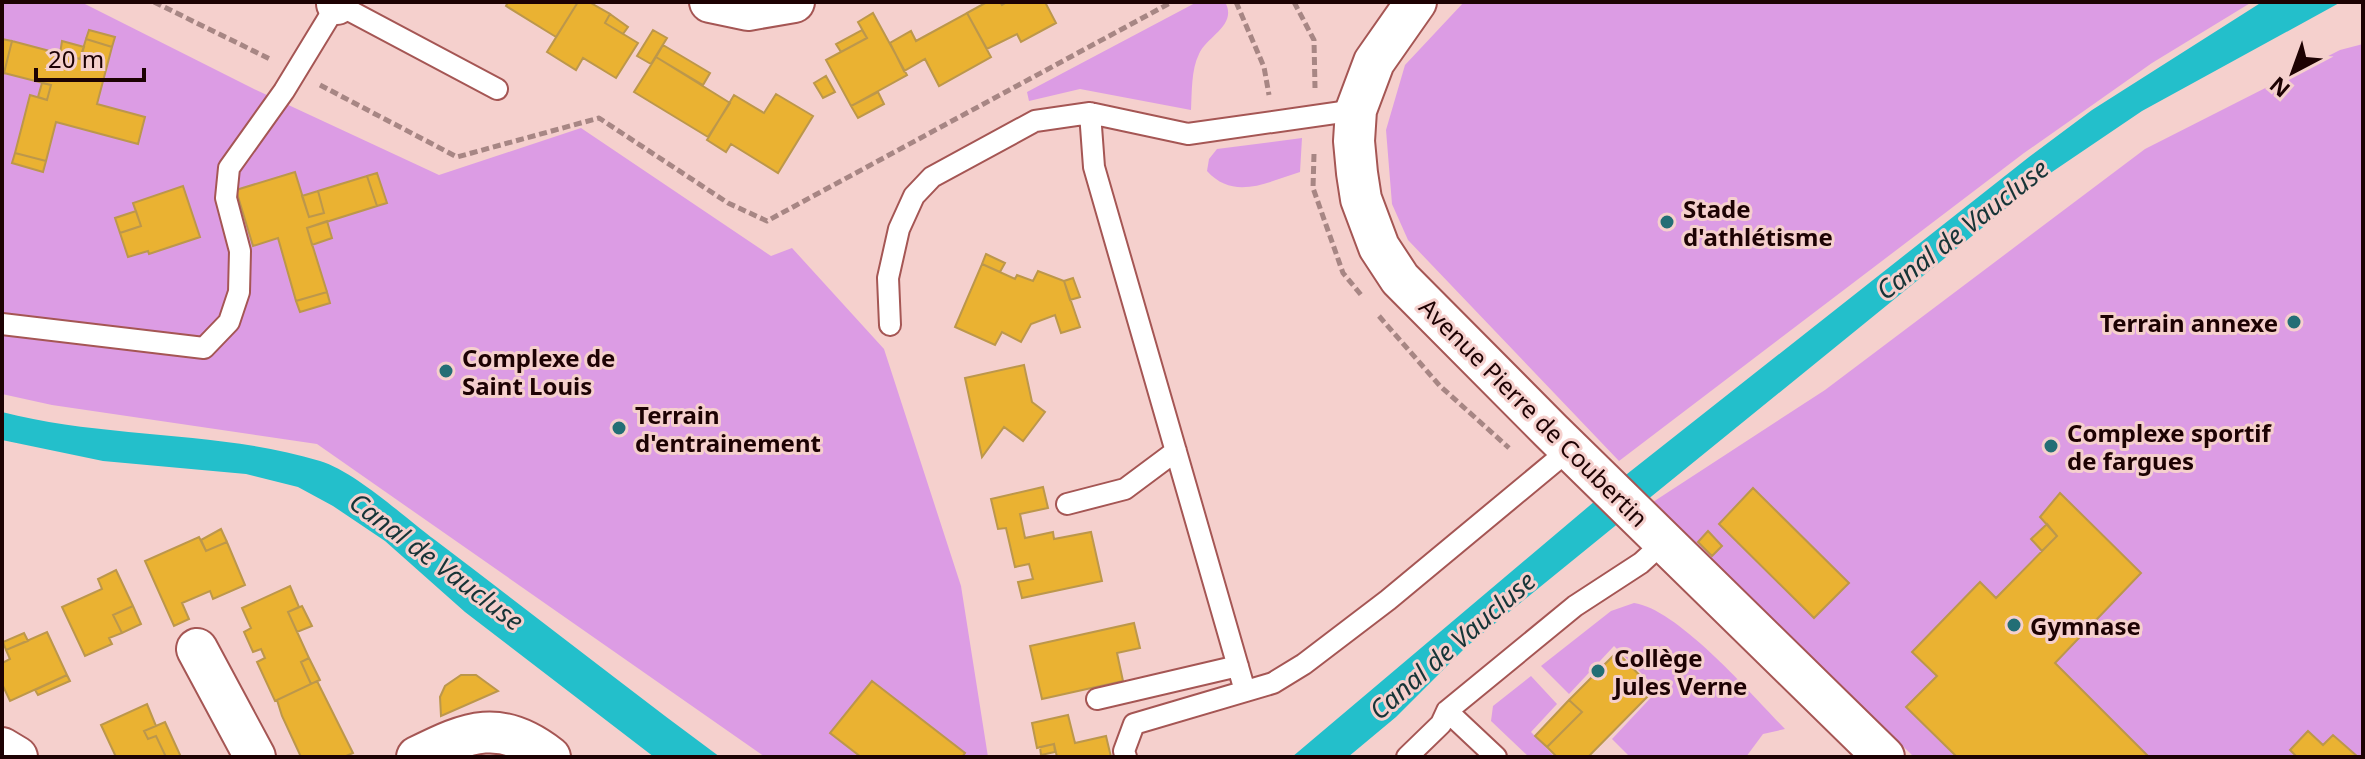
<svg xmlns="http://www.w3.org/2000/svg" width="2365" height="759" font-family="'Noto Sans',sans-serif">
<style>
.green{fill:#dc9ce4}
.water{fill:#23bfcb}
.building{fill:#eab232;stroke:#bc974b;stroke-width:2}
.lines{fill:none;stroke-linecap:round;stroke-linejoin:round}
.service-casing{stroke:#a55654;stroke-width:24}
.minor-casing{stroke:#a55654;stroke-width:44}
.path{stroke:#a78684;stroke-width:5;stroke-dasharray:8 4;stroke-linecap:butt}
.service{stroke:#fff;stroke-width:20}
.minor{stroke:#fff;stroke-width:40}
.poi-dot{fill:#236e75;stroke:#f5d0cd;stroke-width:3}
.labels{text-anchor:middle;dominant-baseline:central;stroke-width:6;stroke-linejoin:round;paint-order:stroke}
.poi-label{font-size:24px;font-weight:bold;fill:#1d0203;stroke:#f5d0cd;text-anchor:start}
.street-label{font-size:24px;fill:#1d0203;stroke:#f5d0cd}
.water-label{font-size:26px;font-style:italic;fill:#163437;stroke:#f5d0cd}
</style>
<rect width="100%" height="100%" fill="#f5d0cd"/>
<path class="green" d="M2,2H81L254,89L439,175L581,128L771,256L792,248L884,349L961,586L988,757H765L317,444L52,405L2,394Z
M1197,2H1225C1238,25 1207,36 1199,54C1191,70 1192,93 1191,110L1080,89L1029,101L1027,92Z
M1464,2H2252L2152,63L2024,153L1619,461L1408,240L1392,204L1386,130L1405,65Z
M2363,44V757H1914L1653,502L1825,390L2145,149L2340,50Z
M1302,138L1300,172C1267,182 1234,201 1207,171L1209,159L1217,149Z
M1634,603C1678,609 1753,696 1785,729L1763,734L1746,757H1630L1612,739L1658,690L1614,646L1569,694L1541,666L1611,611Z
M1531,676L1557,704L1531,732L1555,757H1529L1491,721L1493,706Z"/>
<path class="water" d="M2262,2H2341L2142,111L2046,176L1466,647L1396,717L1348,757H1292L1627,474L2029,157L2092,110Z
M2,412C106,439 217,430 320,461C356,472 404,517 435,540C530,612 624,686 720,757H654L465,612L385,541L333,506L298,487L246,474L103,461L2,440Z"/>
<path class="building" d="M508,2H578L556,37L506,6Z
M578,2H589L610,14L605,23L638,43L616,78L583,58L576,70L547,52Z
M987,2H1000L1002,5L1007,2H1045L1056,23L1021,42L1017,34L987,49L967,13Z
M873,13L907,75L851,106L826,60L867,38L858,22Z
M967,13L991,57L939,86L925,59L904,71L890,43L911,31L916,41Z
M610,14L628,27L623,34L605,23Z
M89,30L115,37L112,47L86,39Z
M653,30L667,38L651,64L637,56Z
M862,30L867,38L841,52L836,44Z
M2,39L12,41L4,73L2,72Z
M86,39L112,47L97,104L145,117L138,144L56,122L46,161L15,153L30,95L47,100L51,85L4,73L12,41L80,59Z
M62,41L84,47L80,59L60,54Z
M663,45L710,73L703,85L656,57Z
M656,57L730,103L708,137L634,92Z
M826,76L835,92L823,98L814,83Z
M42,83L51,85L47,100L38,97Z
M878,92L884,104L858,118L851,106Z
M776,94L813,116L778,173L731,144L726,152L707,140L734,95L764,113Z
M15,153L46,161L43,172L12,163Z
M295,172L309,217L324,213L318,191L367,176L377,206L307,228L327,292L296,301L278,238L253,246L236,190Z
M377,173L387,203L377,206L367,176Z
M183,186L200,237L149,254L148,251L128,257L120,233L141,226L133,203Z
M318,191L324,213L309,217L302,196Z
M136,211L141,226L120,233L115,218Z
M327,221L332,238L312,245L307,228Z
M986,254L1005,263L1000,272L982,264Z
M982,264L1015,279L1017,275L1033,281L1038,271L1064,281L1080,327L1061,333L1055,315L1031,324L1021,342L1002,332L995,345L955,327Z
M1073,278L1080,297L1070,300L1064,281Z
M327,292L330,303L300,312L296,301Z
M1024,365L1032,402L1045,412L1023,441L1004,427L982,457L965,378Z
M1043,487L1048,508L1020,514L1025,538L1053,532L1054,539L1091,532L1102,581L1022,598L1018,582L1033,579L1029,564L1015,567L1006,528L998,529L991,499Z
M1753,488L1849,583L1814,618L1719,524Z
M2060,493L2141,573L2055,663L2149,757H1957L1906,707L1937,676L1912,652L1980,582L1996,598L2057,536L2040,517Z
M2047,524L2057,536L2042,551L2031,539Z
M221,529L227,542L206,551L201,540Z
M1708,531L1722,546L1712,556L1698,542Z
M199,537L206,551L227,542L245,585L213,599L210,591L182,603L189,619L174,626L145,561Z
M116,570L133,606L113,615L122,633L109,638L112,644L85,656L62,607L102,589L98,579Z
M290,586L299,607L288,612L309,658L301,662L311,684L275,701L257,662L265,658L261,649L253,652L244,632L251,628L242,608Z
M133,606L141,624L122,633L113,615Z
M302,606L312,626L297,632L288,612Z
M1134,623L1140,648L1117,653L1123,681L1042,699L1030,646Z
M47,632L67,675L10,701L2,684V663L10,659L6,650Z
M24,633L28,641L6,650L3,642Z
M1617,652L1654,690L1588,757H1557L1547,747L1582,712L1569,700Z
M309,658L320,680L311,684L301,662Z
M67,675L70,681L38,695L35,690Z
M461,675H476L498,691L441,716L440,697L445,686Z
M317,681L353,753L344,757H301L282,716L277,700Z
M872,681L965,753L962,757H861L830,733Z
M1569,700L1582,712L1547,747L1535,736Z
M147,704L156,726L144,731L148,739L156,736L166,757H116L101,725Z
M1068,715L1075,743L1106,736L1111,757H1057L1054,744L1037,748L1032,723Z
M165,722L181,757H166L156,736L148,739L144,731Z
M2308,731L2323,745L2333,735L2358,757H2297L2290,750Z
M1054,744L1055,752L1041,755L1040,747Z"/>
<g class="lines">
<defs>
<path id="service" d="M1090,113L1094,167L1245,691
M2,324L204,348L229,322L239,292L240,251L226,198L229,168L284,91L337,4L497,89
M890,325L888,278L899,229L914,196L932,177L1035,121L1090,113L1188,134L1356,110
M1067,504L1125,489L1176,451
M1097,699L1238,666
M1126,757L1124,751L1134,724L1273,683L1304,664L1388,600L1570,449
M1407,757L1441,724L1447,711
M1496,757L1447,711L1575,606L1641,563L1665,541"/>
<path id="minor" d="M710,2L748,10L794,2
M1416,2L1374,62L1356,110L1354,141L1357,173L1361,199L1379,247L1400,279L1551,431L1884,757
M337,4L338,2
M197,649L255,757
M2,748L17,757
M417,757C469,731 500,718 550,757"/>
</defs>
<use href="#service" class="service-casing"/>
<use href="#minor" class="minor-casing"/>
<path class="path" d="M154,2L272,60
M1236,2L1264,67L1269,95
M1294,2L1314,40L1315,88
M320,85L457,157L599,118L728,203L767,221L1172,2
M1314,154L1313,188L1343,273L1362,296
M1379,316L1440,386L1509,448"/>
<use href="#service" class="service"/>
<use href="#minor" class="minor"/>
</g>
<g class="poi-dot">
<circle cx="1667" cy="222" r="8"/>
<circle cx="2294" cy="322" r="8"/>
<circle cx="446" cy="371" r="8"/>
<circle cx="619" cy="428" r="8"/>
<circle cx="2051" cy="446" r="8"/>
<circle cx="2014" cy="625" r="8"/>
<circle cx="1598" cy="671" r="8"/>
</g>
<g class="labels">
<g class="poi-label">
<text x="1683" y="208">Stade<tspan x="1683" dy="28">d'athlétisme</tspan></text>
<text x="2278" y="322" text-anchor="end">Terrain annexe</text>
<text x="462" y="357">Complexe de<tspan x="462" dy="28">Saint Louis</tspan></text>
<text x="635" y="414">Terrain<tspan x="635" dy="28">d'entrainement</tspan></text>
<text x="2067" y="432">Complexe sportif<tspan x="2067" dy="28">de fargues</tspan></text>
<text x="2030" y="625">Gymnase</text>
<text x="1614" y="657">Collège<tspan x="1614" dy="28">Jules Verne</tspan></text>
</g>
<g class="street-label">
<text transform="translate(1534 412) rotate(45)">Avenue Pierre de Coubertin</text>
</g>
<g class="water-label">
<text transform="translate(1962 229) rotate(-38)">Canal de Vaucluse</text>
<text transform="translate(437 561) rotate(37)">Canal de Vaucluse</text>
<text transform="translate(1452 645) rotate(-41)">Canal de Vaucluse</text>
</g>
</g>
<rect width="2365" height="759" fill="none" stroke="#1d0203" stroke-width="8"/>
<g transform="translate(2293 72) rotate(221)" stroke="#f5d0cd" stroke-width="6" paint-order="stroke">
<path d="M0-6L14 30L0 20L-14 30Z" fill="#1d0203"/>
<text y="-12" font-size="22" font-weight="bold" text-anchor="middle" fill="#1d0203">N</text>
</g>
<path d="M36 68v12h108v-12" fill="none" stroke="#1d0203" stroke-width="4"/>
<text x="48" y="68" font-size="24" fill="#1d0203" stroke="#f5d0cd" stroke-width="6" paint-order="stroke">20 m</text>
</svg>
